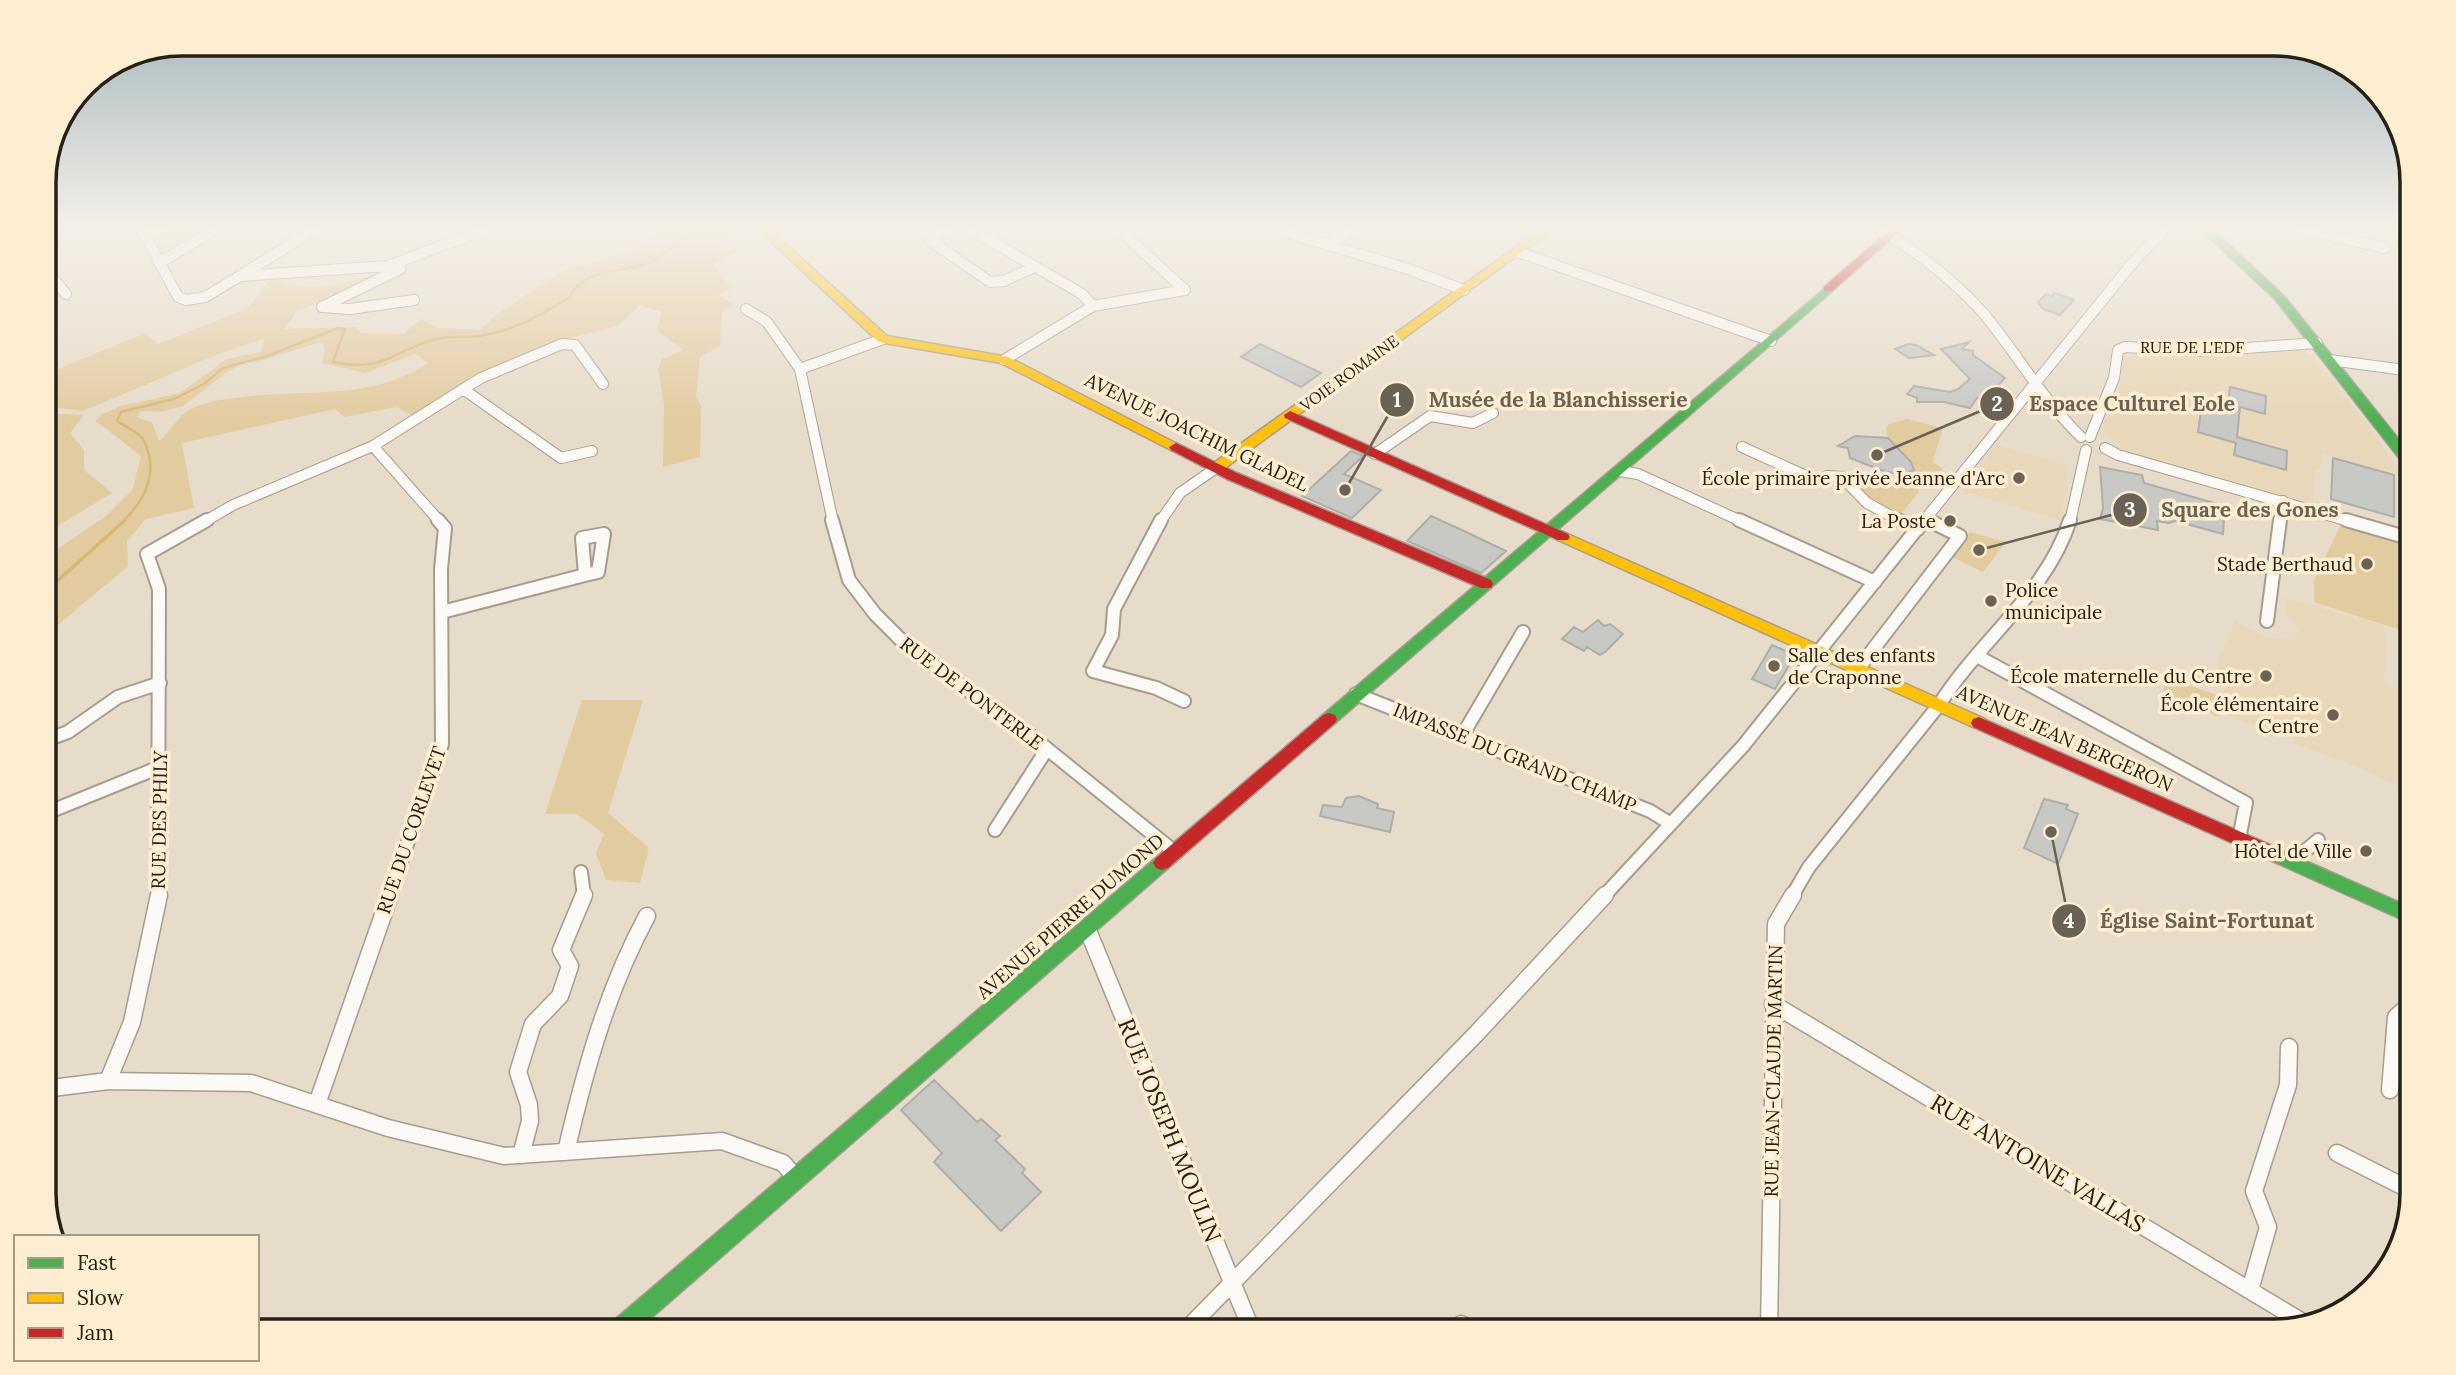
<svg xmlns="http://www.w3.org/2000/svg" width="2456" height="1375" font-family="Lora,serif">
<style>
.built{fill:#e8d7b8}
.green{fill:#e3cba0;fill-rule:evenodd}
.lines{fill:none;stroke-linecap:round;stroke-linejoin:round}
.stream-far1{stroke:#d8b777;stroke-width:2.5}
.stream{stroke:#d8b777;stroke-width:3.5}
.building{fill:#c8c8c5;stroke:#adadaa;stroke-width:2}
.street-far2-casing{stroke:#a59d8f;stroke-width:12}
.street-far1-casing{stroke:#a59d8f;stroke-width:16}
.street-casing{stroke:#a59d8f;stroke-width:19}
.fast-casing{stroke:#a59d8f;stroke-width:3}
.slow-casing{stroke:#a59d8f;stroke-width:3}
.jam-casing{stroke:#a59d8f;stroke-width:3}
.street-far2{stroke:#fbfaf7;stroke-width:10}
.street-far1{stroke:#fbfaf7;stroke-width:12}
.street{stroke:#fbfaf7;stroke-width:16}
.fast{fill:#4caf50;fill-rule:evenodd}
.slow{fill:#ffc107;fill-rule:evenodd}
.jam{fill:#c62828;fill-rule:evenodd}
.poi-dot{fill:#6a6254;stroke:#fdeed2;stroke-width:2.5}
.labels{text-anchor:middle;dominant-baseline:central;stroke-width:7;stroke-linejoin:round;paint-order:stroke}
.far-street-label{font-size:16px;fill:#272014;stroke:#fdeed2}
.street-label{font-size:19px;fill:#272014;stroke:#fdeed2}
.poi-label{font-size:19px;fill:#272014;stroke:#fdeed2;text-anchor:end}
.near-street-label{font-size:23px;fill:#272014;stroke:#fdeed2}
.rim{fill:none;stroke:#272014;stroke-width:3.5}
.leader{fill:none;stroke:#6a6254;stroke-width:2.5}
.callout-dot{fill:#6a6254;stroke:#fdeed2;stroke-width:2.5}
.mark-label{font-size:21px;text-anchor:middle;font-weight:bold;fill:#fff}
.callout-label{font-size:21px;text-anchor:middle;font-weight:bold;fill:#6a6254;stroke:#fdeed2;stroke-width:7;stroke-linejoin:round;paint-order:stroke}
</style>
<rect width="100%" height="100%" fill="#e7dcca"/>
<path class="built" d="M2296,348L2314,356L2406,477L2323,453L2320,470H2316L2313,504L2125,450L2102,429L2120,385L2123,358L2144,351Z
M1996,445L2069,465L2061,520L1961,491Z
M2285,598L2384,626L2387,655L2383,683L2400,689L2405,790L2366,770L2294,743L2295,740L2231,717L2217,664L2235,621L2267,638L2294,639L2299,631L2286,613Z"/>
<path class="green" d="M172,228H216L170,254L161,255L151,235Z
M666,228H742L725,233L716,252L747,248L713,264L731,289L718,295L734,304L722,312L720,346L700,357L696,396L701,406L700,457L663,467L664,404L658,369L662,359L683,350L657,330L662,312L640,305L618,326L558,341L475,377L412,415L396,407L345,417L335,409L182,443L194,508L146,519L127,541L128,566L58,625L44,633V558L106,516L133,489L141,456L96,421L102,414L122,406L180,393L227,359L262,352L264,339L221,353L83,411L44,406V375L145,333L158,344L247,309L271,278C308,293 341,285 377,274L374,283L297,311L284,329L356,327L361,333L403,334L421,319L438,328L480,330L495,316L562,271L640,250ZM320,342L325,347L322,363L365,373L415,354L428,363C373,402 298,388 235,398C219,400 203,402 189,410C177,417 171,432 159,441L152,422L136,417L142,411L161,412L183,406L229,371L244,363L261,361Z
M44,413L84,415L70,433L84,450V470L112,493L44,534Z
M1907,419L1943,428L1933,462L1943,469L1932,483L1900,474L1914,469L1888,438L1886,429L1889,424Z
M1875,476L1915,485L1919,492L1898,517L1860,493Z
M2340,526L2412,547V634L2314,602V581Z
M1970,532L2006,542L1983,572L1952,557Z
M2167,678L2220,696L2219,717L2162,692Z
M582,700H643L608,813L649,848L640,883L606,880L596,853L604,834L577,814H545Z"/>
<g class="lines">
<path class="stream-far1" d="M123,522C146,498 159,473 144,441C141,433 124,426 117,421L121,412L174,399L204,384L223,368L267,356L338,328L345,329L333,362C384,373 392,351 436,339C451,335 464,338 479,336C512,332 541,314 569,298C585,265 623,275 652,261C669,254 680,237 697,228"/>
<path class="stream" d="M44,593L125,520"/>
</g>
<path class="building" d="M2055,293L2074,300L2060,315L2043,309L2038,302L2046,294L2052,296Z
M1969,342L1962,349L1973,351V355L2005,378L1996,388L2007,397L1977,398L1970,408L1944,402H1917V398L1907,394L1914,386L1950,392L1958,389L1970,379L1941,349Z
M1260,344L1321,373L1301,387L1241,357Z
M1908,344L1916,345L1934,355L1909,358L1895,349Z
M2230,387L2266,396L2265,414L2240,407L2237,437L2287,451L2286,470L2234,455L2236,443L2198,432L2203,397L2228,404Z
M1855,436L1888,438L1911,462L1914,470L1900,474L1886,472L1850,458L1848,448L1838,446Z
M1351,451L1363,456L1344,474L1381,490L1352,518L1302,496Z
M2333,458L2394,475V517L2331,499Z
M2100,467L2142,475L2144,483L2225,506L2223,534L2176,521L2169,523L2157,521L2158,530L2100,519L2103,508Z
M1431,516L1466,532L1506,551L1481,573L1407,541Z
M1598,620L1604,626L1610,624L1623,634L1605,652L1600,655L1587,647L1584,651L1562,639L1574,627L1583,632Z
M1772,645L1795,655L1775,689L1752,679Z
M1359,796L1378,804L1377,808L1394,812L1390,832L1320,816L1323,805L1342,807L1346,798Z
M2044,799L2068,805L2066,809L2078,814L2058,864L2024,848Z
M934,1080L977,1122L981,1119L1000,1136L995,1140L1025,1169L1022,1173L1041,1192L1001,1231L934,1162L942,1153L901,1110Z"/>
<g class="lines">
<defs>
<path id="street-far2" d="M141,228L178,297L186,300L205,297L240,276L388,266L489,228
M951,228L935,235L931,241L990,282L1004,281L1032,268
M969,228L1082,294L1093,306
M1286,228L1292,234L1405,268L1464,290
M1880,228C1918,253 1954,280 1984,314C2017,354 2043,400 2081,437
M2298,228L2385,248
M144,235L167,228
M1330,245L1355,228
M1518,252L1771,341
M159,263L218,228
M44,268L66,294
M400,269L322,307L350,309L414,300
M243,274L317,228
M746,309L767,322L800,369L833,522
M1004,360L1093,306L1185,290L1117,228
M2330,360L2412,371
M800,369L883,339
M463,389L561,458L592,451
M2090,437L2114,378L2118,350L2125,347L2204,351L2317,343
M373,446L440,522
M1742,447L1817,481L1827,476L1842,477L1867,503L1902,522
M2105,448L2118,455L2352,522
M1375,454L1430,416L1473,423L1493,413
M1619,471L1638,474L1743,522
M1926,519L1932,522
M204,522L233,505L373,446L481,378L562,344L575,345L603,384
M1160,522L1180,493L1216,468
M1923,522L2130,266L2165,228
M2070,522L2086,450
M2280,522L2283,501"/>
<path id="street-far1" d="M832,520L849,580L875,614L909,648L1030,735L1176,853
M1161,520L1114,609L1112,635L1093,671L1156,688L1184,701
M1739,520L1875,582
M1898,520L1918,529
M2346,520L2412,539
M604,534L598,572L585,575L582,538Z
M442,612L585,575
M2267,621L2280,520
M1977,656L2246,803L2239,839
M1858,669L1960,536L1928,520
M1356,694L1650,811L1671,824
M1462,736L1523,632
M44,741L68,732L118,697L160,683
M44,814L160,767
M995,830L1047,749
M2292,862L2318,840
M581,872L584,896
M158,896L159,589L147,554L207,520
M389,896L442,744L441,569L445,528L438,520
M1604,896L1743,746L1924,520
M1792,896L1809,867L1939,705C1979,641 2047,593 2070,520"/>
<path id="street" d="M1087,928L1252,1331
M1773,1004L2304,1323
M108,1081L132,1022L159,895
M44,1089L108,1081L251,1083L388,1128L504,1156L722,1141L783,1163L796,1178
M2390,1090L2396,1017L2412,1003
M317,1104L390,895
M566,1152C585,1070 607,990 647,916
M2337,1153L2412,1191
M521,1155L530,1121L529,1105L518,1072L533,1024L560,996L570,966L561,950L584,895
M2250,1290L2268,1227L2254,1191L2288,1085L2289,1047
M1185,1331L1476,1034L1605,895
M1457,1331L1461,1324L1475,1331
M1769,1331L1776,924L1793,895"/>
<path id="fast" d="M2199,228H2211L2283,295L2412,456V469L2407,468L2275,299Z
M1828,286L1832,287V291L1335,723H1323L1321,719L1323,715Z
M2276,848L2412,908V924L2270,860L2267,855L2270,850Z
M1162,856L1168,858L1171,863L1168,868L636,1331H608L611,1323L1156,858Z"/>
<path id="slow" d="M756,228H768L887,336L1008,357L1183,447L1176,451L1171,450L1001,363L879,342Z
M1543,228H1555L1221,471H1211L1209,468L1211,465Z
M1563,532L1985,719L1987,723L1985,727H1973L1558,540L1556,537Z"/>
<path id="jam" d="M1892,228H1904L1832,291H1824V287Z
M1290,411L1568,534L1570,537L1568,540H1558L1285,418L1284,415Z
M1176,443L1237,473L1491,580L1493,584L1491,588H1481L1227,479L1171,450L1169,447Z
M1329,713L1335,715L1337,719L1335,723L1168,868L1162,870L1156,868L1153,863L1156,858L1323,715Z
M1979,717L2282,850L2285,855L2282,860L2276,862L2270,860L1973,727L1971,723L1973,719Z"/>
</defs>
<use href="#street-far2" class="street-far2-casing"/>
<use href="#street-far1" class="street-far1-casing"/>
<use href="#street" class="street-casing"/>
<use href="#fast" class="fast-casing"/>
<use href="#slow" class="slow-casing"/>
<use href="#jam" class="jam-casing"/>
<use href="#street-far2" class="street-far2"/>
<use href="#street-far1" class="street-far1"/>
<use href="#street" class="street"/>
<use href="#fast" class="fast"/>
<use href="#slow" class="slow"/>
<use href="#jam" class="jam"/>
</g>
<linearGradient id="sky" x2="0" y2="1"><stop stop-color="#a1b5bb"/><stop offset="0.54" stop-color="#f4efe7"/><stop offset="1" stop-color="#f4efe7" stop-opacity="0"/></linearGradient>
<rect width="2456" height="421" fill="url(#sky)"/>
<g class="poi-dot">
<circle cx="2019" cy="478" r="7"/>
<circle cx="1950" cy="521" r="7"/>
<circle cx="2367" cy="564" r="7"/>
<circle cx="1991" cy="601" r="7"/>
<circle cx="1774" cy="666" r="7"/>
<circle cx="2266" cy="676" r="7"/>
<circle cx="2333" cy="715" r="7"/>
<circle cx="2366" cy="851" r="7"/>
</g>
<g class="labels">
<g class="far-street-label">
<text x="2192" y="347">RUE DE L'EDF</text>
<text transform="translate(1349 373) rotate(-36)">VOIE ROMAINE</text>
</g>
<g class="street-label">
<text transform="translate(1197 432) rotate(26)">AVENUE JOACHIM GLADEL</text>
<text transform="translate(972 693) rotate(37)">RUE DE PONTERLE</text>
<text transform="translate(2065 738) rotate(24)">AVENUE JEAN BERGERON</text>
<text transform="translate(1515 757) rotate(22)">IMPASSE DU GRAND CHAMP</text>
<text transform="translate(159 820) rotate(-89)">RUE DES PHILY</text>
<text transform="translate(411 830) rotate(-71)">RUE DU CORLEVET</text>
<text transform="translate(1070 916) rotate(-41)">AVENUE PIERRE DUMOND</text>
<text transform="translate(1773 1071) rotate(-89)">RUE JEAN-CLAUDE MARTIN</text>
</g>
<g class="poi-label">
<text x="2005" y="478">École primaire privée Jeanne d'Arc</text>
<text x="1936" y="521">La Poste</text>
<text x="2353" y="564">Stade Berthaud</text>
<text x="2005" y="590" text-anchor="start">Police<tspan x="2005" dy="22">municipale</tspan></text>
<text x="1788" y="655" text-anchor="start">Salle des enfants<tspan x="1788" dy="22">de Craponne</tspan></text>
<text x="2252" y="676">École maternelle du Centre</text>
<text x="2319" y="704">École élémentaire<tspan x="2319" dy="22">Centre</tspan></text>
<text x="2352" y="851">Hôtel de Ville</text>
</g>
<g class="near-street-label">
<text transform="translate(1170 1130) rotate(68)">RUE JOSEPH MOULIN</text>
<text transform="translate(2038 1163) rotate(31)">RUE ANTOINE VALLAS</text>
</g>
</g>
<path d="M0 0H2456V1375H0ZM182 56H2274A126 126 0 0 1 2400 182V1193A126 126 0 0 1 2274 1319H182A126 126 0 0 1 56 1193V182A126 126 0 0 1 182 56Z" fill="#fdeed2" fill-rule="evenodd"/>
<path class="rim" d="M182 56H2274A126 126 0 0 1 2400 182V1193A126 126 0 0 1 2274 1319H182A126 126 0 0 1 56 1193V182A126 126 0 0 1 182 56Z"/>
<path class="leader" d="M1345 490L1397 400M1877 455L1997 404M1979 550L2130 510M2051 832L2069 921"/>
<g class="callout-dot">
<circle cx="1345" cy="490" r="7"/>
<circle cx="1877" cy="455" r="7"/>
<circle cx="1979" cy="550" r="7"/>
<circle cx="2051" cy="832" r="7"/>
<circle cx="1397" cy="400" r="18"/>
<circle cx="1997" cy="404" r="18"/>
<circle cx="2130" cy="510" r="18"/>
<circle cx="2069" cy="921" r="18"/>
</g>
<g class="mark-label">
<text x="1397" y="407">1</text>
<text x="1997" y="411">2</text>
<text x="2130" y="517">3</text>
<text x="2069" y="928">4</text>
</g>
<g class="callout-label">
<text x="1558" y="407">Musée de la Blanchisserie</text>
<text x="2132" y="411">Espace Culturel Eole</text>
<text x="2250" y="517">Square des Gones</text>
<text x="2207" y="928">Église Saint-Fortunat</text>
</g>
<rect x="14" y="1235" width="245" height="126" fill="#fdeed2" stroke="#a79c86" stroke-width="2"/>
<rect x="28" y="1258" width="35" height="10" fill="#4caf50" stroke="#a79c86" stroke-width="2"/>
<text x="77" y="1270" font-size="21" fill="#272014">Fast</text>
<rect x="28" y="1293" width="35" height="10" fill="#ffc107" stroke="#a79c86" stroke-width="2"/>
<text x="77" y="1305" font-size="21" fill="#272014">Slow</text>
<rect x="28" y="1328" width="35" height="10" fill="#c62828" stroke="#a79c86" stroke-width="2"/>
<text x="77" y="1340" font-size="21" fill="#272014">Jam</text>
</svg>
